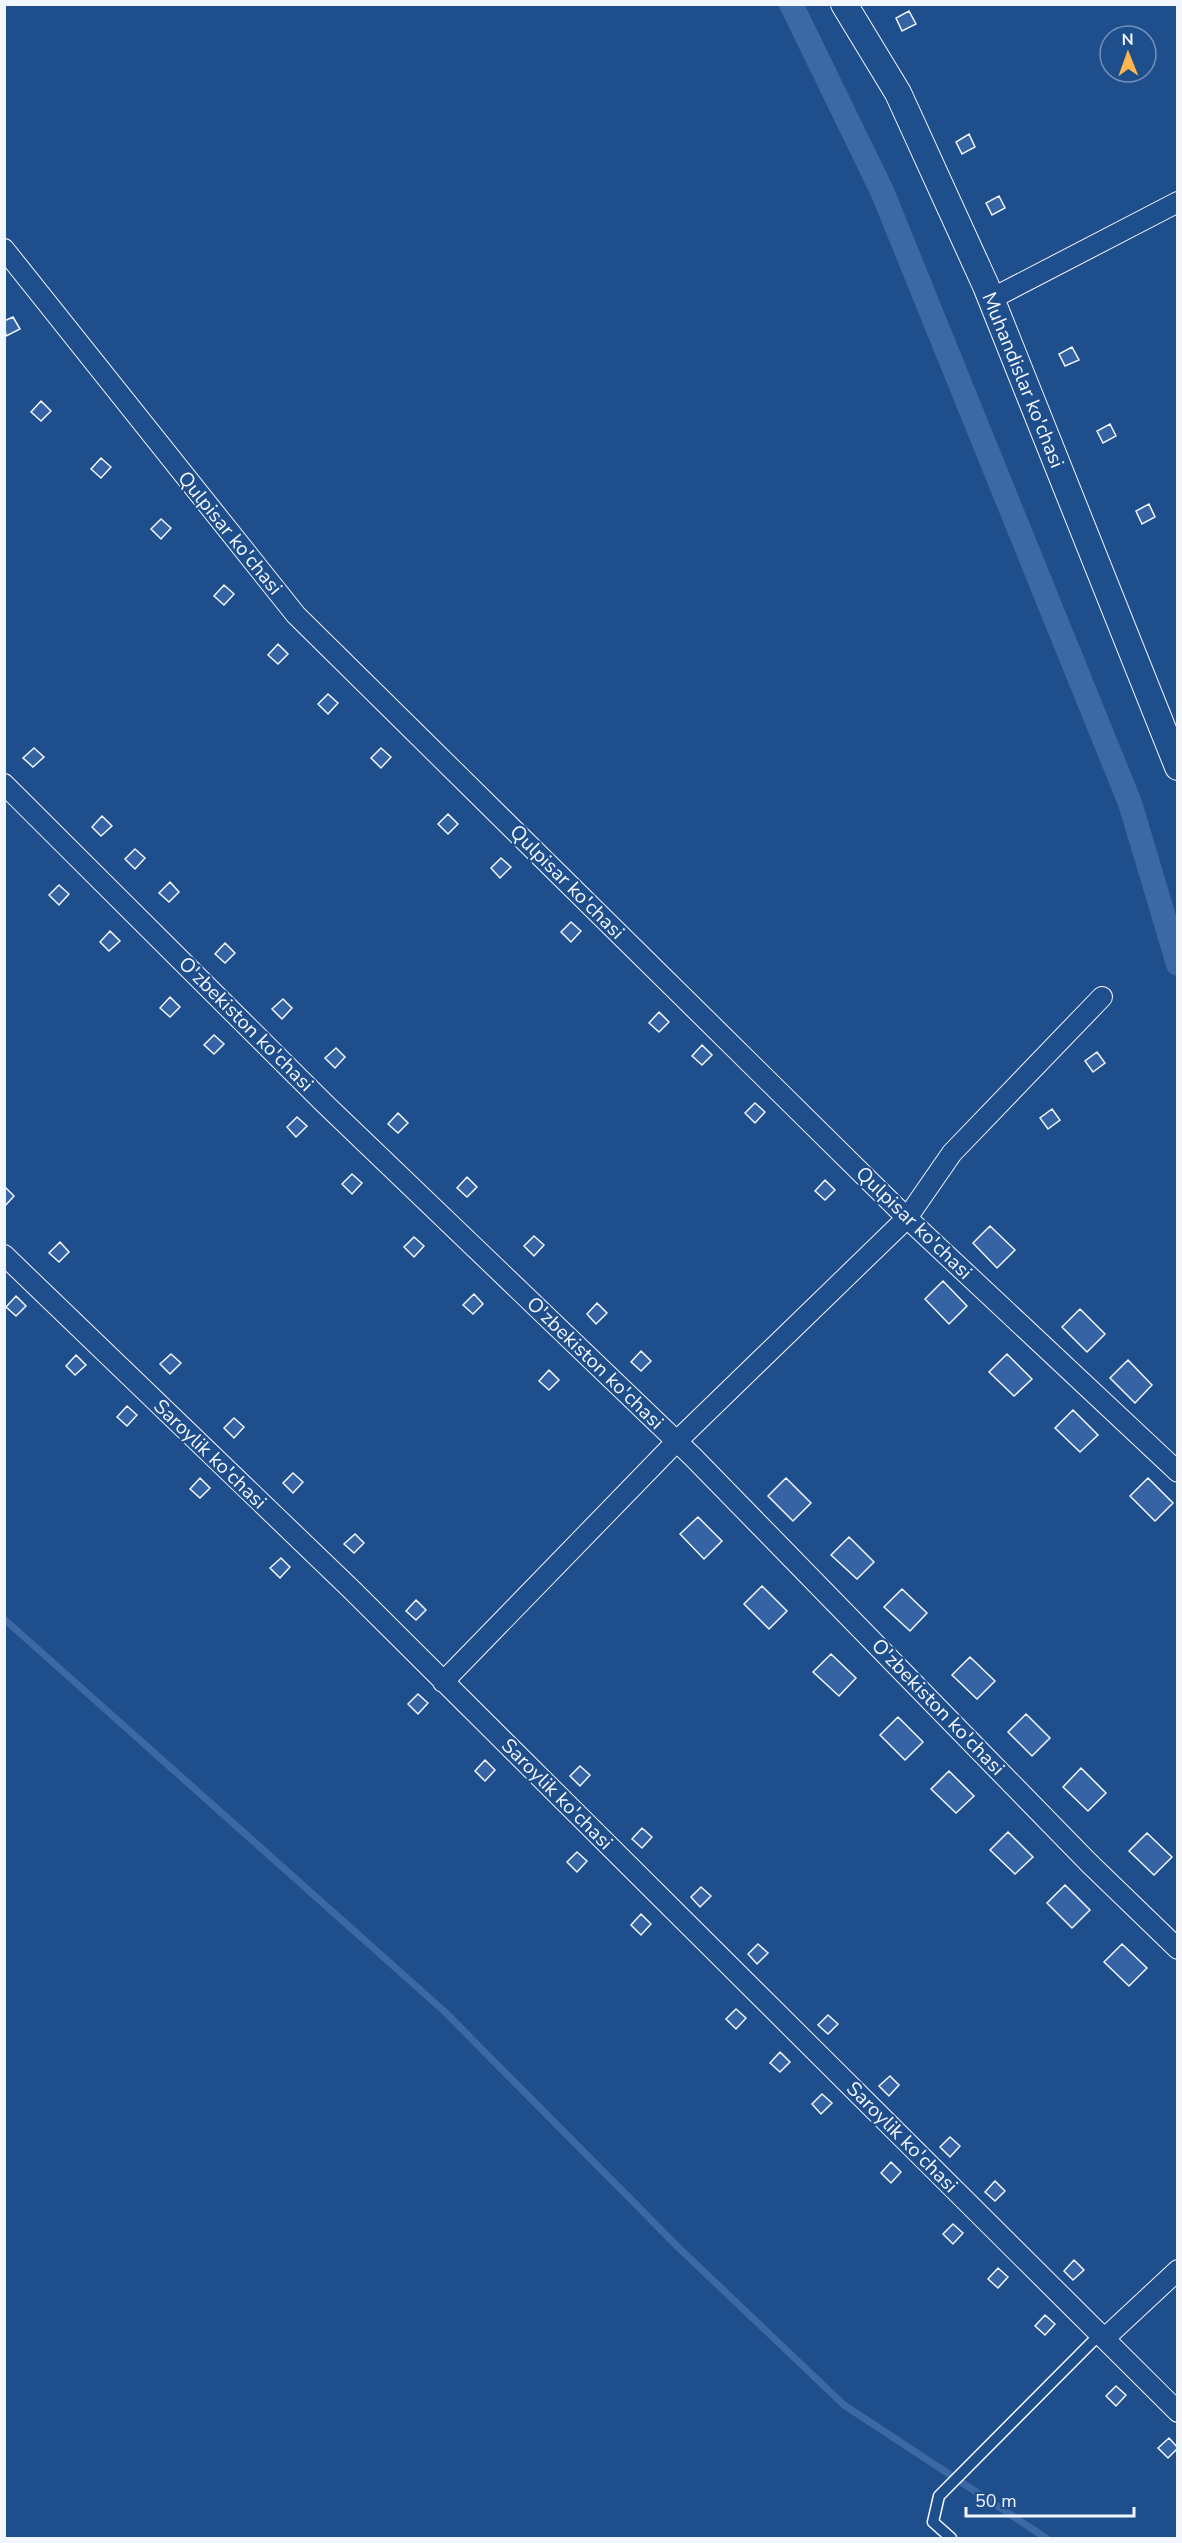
<svg xmlns="http://www.w3.org/2000/svg" width="1182" height="2543" font-family="'Nunito Sans',sans-serif">
<style>
.lines{fill:none;stroke-linecap:round;stroke-linejoin:round}
.stream{stroke:#3b69a3;stroke-width:7}
.canal{stroke:#3b69a3;stroke-width:24}
.building{fill:#3563a3;stroke:#f2f6ff;stroke-width:1.5}
.service-casing{stroke:#f2f6ff;stroke-width:13}
.minor-casing{stroke:#f2f6ff;stroke-width:22}
.tertiary-casing{stroke:#f2f6ff;stroke-width:28}
.service{stroke:#1f4e8c;stroke-width:10}
.minor{stroke:#1f4e8c;stroke-width:20}
.tertiary{stroke:#1f4e8c;stroke-width:26}
.labels{text-anchor:middle;dominant-baseline:central;stroke-width:4.5;stroke-linejoin:round;paint-order:stroke}
.street-label{font-size:20px;fill:#f2f6ff;stroke:#1f4e8c}
</style>
<rect width="100%" height="100%" fill="#1f4e8c"/>
<g class="lines">
<path class="stream" d="M4,1619L444,2011L679,2248L844,2405L1046,2538"/>
<path class="canal" d="M791,4L882,191L1130,803L1178,964"/>
</g>
<path class="building" d="M909,11L916,24L902,31L896,18Z
M969,134L975,147L962,154L956,142Z
M999,196L1005,208L992,215L986,203Z
M13,317L20,329L6,336L4,321Z
M1072,347L1079,360L1065,366L1059,354Z
M41,401L51,411L41,421L31,412Z
M1110,424L1116,436L1103,443L1097,431Z
M101,458L111,467L101,478L91,469Z
M1149,504L1155,517L1142,524L1136,511Z
M161,519L171,528L161,539L151,529Z
M224,585L234,594L224,605L214,596Z
M278,644L288,654L278,664L268,655Z
M328,694L338,703L328,714L318,704Z
M34,748L44,757L33,767L23,758Z
M381,748L391,757L381,768L371,758Z
M448,814L458,824L448,834L438,824Z
M102,816L112,826L101,836L92,827Z
M135,849L145,858L135,869L125,859Z
M501,858L511,867L500,878L491,868Z
M170,882L179,892L169,902L159,893Z
M59,885L69,894L59,905L49,895Z
M571,922L581,931L571,942L561,932Z
M110,931L120,941L109,951L100,942Z
M225,943L235,953L225,963L215,954Z
M170,997L180,1007L170,1017L160,1008Z
M283,999L292,1008L282,1019L272,1009Z
M659,1012L669,1022L659,1032L649,1023Z
M214,1035L224,1044L214,1054L204,1045Z
M702,1045L712,1055L702,1065L692,1056Z
M336,1048L345,1057L335,1068L325,1058Z
M1097,1052L1105,1063L1093,1072L1085,1061Z
M755,1103L765,1112L755,1123L745,1113Z
M1052,1109L1060,1120L1048,1129L1040,1118Z
M398,1113L408,1123L398,1133L388,1124Z
M297,1117L307,1126L296,1137L287,1127Z
M352,1174L362,1183L352,1194L342,1184Z
M467,1177L477,1187L467,1197L457,1188Z
M825,1180L835,1190L825,1200L815,1191Z
M5,1187L14,1196L4,1207V1187Z
M990,1226L1015,1250L997,1268L973,1243Z
M534,1236L544,1245L534,1256L524,1246Z
M414,1237L424,1246L414,1257L404,1247Z
M60,1242L69,1252L59,1262L49,1253Z
M943,1281L967,1306L949,1324L925,1299Z
M474,1294L483,1304L473,1314L463,1305Z
M16,1296L26,1306L16,1316L6,1307Z
M597,1303L607,1313L596,1324L587,1314Z
M1080,1309L1105,1334L1087,1352L1062,1327Z
M641,1351L651,1361L641,1371L631,1362Z
M171,1354L181,1363L170,1374L160,1364Z
M1007,1354L1032,1379L1014,1396L989,1372Z
M76,1355L86,1365L75,1375L66,1366Z
M1128,1360L1152,1385L1135,1403L1110,1378Z
M549,1370L559,1380L549,1390L539,1381Z
M127,1406L137,1415L127,1426L117,1417Z
M1073,1410L1098,1435L1080,1452L1055,1428Z
M234,1418L244,1427L234,1438L224,1428Z
M293,1473L303,1482L293,1493L283,1483Z
M200,1478L210,1488L200,1498L190,1489Z
M786,1478L811,1503L793,1521L768,1496Z
M1148,1478L1173,1503L1155,1521L1130,1496Z
M698,1517L722,1541L704,1559L680,1534Z
M355,1534L364,1543L354,1553L344,1544Z
M849,1537L874,1562L857,1579L831,1555Z
M281,1558L290,1567L280,1578L270,1568Z
M762,1586L787,1611L769,1629L744,1604Z
M902,1589L927,1613L910,1631L884,1607Z
M416,1600L426,1610L416,1620L406,1611Z
M831,1654L856,1678L839,1696L813,1672Z
M970,1657L995,1681L977,1699L952,1675Z
M418,1694L428,1703L418,1714L408,1704Z
M1026,1714L1050,1738L1032,1756L1008,1732Z
M898,1717L923,1742L905,1760L880,1735Z
M485,1760L495,1770L485,1781L475,1771Z
M580,1766L590,1775L580,1786L570,1776Z
M1081,1768L1106,1793L1088,1811L1063,1787Z
M949,1771L974,1796L956,1813L931,1789Z
M642,1828L652,1837L642,1848L632,1839Z
M1008,1832L1033,1857L1015,1874L990,1850Z
M1147,1833L1172,1857L1154,1875L1129,1851Z
M577,1852L587,1861L577,1872L567,1862Z
M1065,1885L1090,1910L1072,1928L1047,1903Z
M701,1887L711,1896L700,1907L691,1897Z
M641,1914L651,1924L641,1935L631,1925Z
M758,1944L768,1953L757,1964L748,1954Z
M1122,1944L1147,1968L1129,1986L1104,1962Z
M736,2009L746,2018L736,2029L726,2019Z
M828,2015L838,2024L828,2034L818,2025Z
M780,2052L790,2062L780,2072L770,2063Z
M890,2076L899,2085L889,2096L879,2086Z
M822,2094L832,2103L821,2114L812,2104Z
M950,2137L960,2146L950,2157L940,2147Z
M891,2162L901,2172L891,2183L881,2173Z
M995,2181L1005,2191L995,2201L985,2192Z
M953,2224L963,2233L953,2244L943,2234Z
M1074,2260L1084,2270L1073,2280L1064,2271Z
M998,2268L1008,2277L998,2288L988,2279Z
M1045,2315L1055,2324L1045,2335L1035,2326Z
M1116,2386L1126,2395L1116,2406L1106,2396Z
M1169,2438L1178,2448L1168,2458L1158,2448Z"/>
<g class="lines">
<defs>
<path id="service" d="M951,2538L933,2522L939,2496L1100,2334"/>
<path id="minor" d="M4,249L296,615L907,1218L1178,1472
M991,299L1178,202
M4,784L324,1103L693,1457L1089,1863L1178,1949
M4,1255L352,1590L1178,2412
M443,1682L677,1441L907,1218L952,1153L1102,997
M1105,2338L1178,2270"/>
<path id="tertiary" d="M844,4L898,93L986,286L1178,767"/>
</defs>
<use href="#service" class="service-casing"/>
<use href="#minor" class="minor-casing"/>
<use href="#tertiary" class="tertiary-casing"/>
<use href="#service" class="service"/>
<use href="#minor" class="minor"/>
<use href="#tertiary" class="tertiary"/>
</g>
<g class="labels">
<g class="street-label">
<text transform="translate(1023 380) rotate(68)">Muhandislar ko'chasi</text>
<text transform="translate(230 533) rotate(51)">Qulpisar ko'chasi</text>
<text transform="translate(567 882) rotate(45)">Qulpisar ko'chasi</text>
<text transform="translate(246 1024) rotate(45)">O'zbekiston ko'chasi</text>
<text transform="translate(914 1223) rotate(44)">Qulpisar ko'chasi</text>
<text transform="translate(595 1363) rotate(44)">O'zbekiston ko'chasi</text>
<text transform="translate(210 1454) rotate(44)">Saroylik ko'chasi</text>
<text transform="translate(938 1707) rotate(46)">O'zbekiston ko'chasi</text>
<text transform="translate(557 1794) rotate(45)">Saroylik ko'chasi</text>
<text transform="translate(902 2137) rotate(45)">Saroylik ko'chasi</text>
</g>
</g>
<rect width="1182" height="2543" fill="none" stroke="#f2f6ff" stroke-width="12"/>
<g transform="translate(1128 54) rotate(359)"><circle r="28" fill="#1f4e8c" stroke="#7391ba" stroke-width="1.5"/>
<path d="M0-4.5L10 22L0 15L-10 22Z" fill="#ffb74d"/>
<text y="-9" font-size="16" font-weight="bold" text-anchor="middle" fill="#f2f6ff">N</text>
</g>
<path d="M966 2507v9h168v-9" fill="none" stroke="#f2f6ff" stroke-width="3"/>
<text x="975" y="2507" font-size="18" fill="#f2f6ff" stroke="#1f4e8c" stroke-width="4.5" paint-order="stroke">50 m</text>
</svg>
